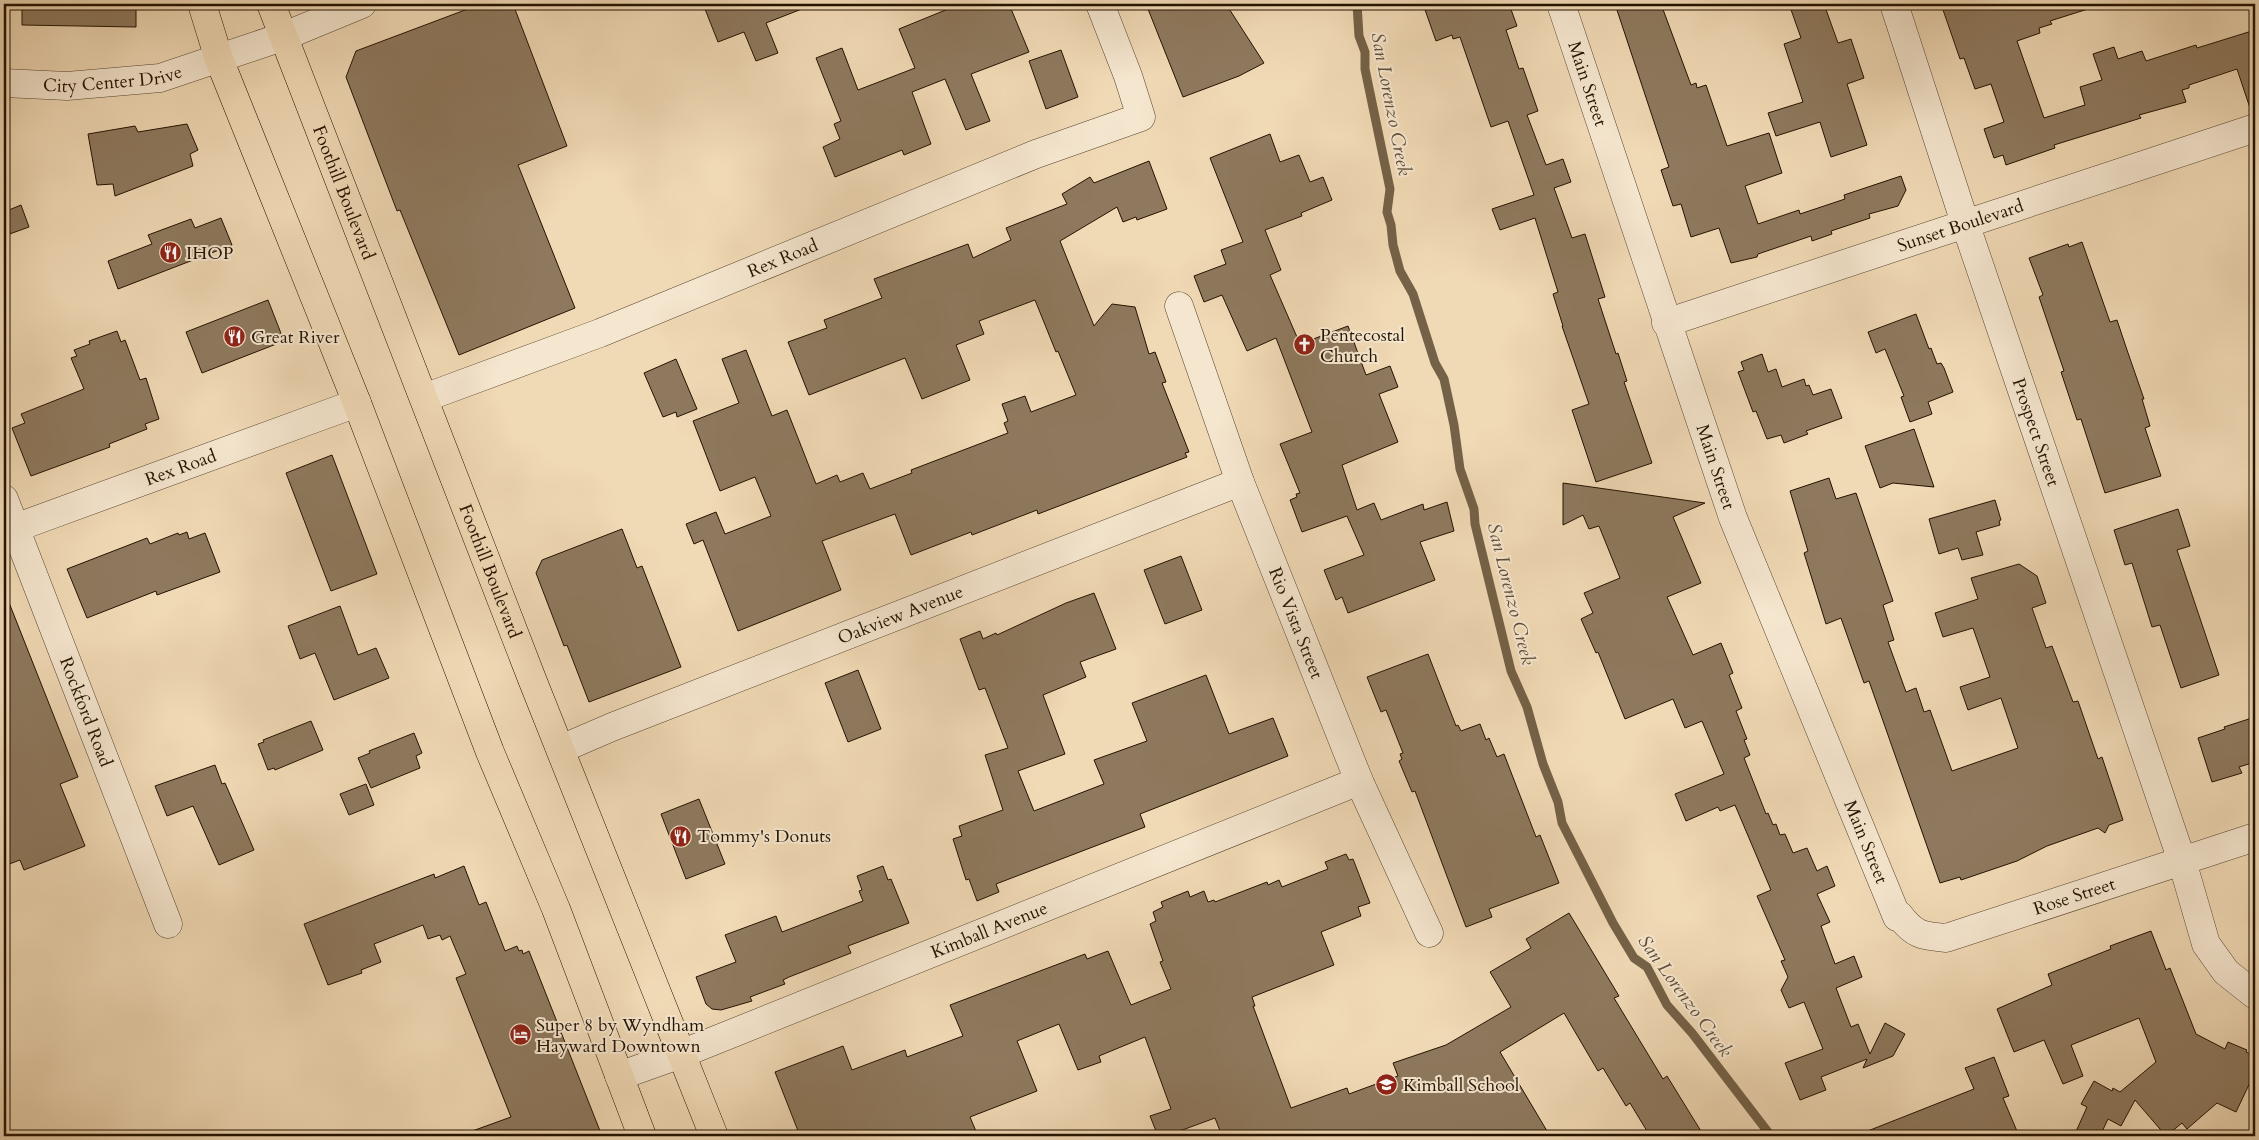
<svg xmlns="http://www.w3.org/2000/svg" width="2259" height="1140" font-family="Cardo,serif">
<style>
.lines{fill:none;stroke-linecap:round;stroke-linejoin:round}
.stream{stroke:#746147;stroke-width:9}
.building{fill:#8e795e;stroke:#231200}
.minor-casing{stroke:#56442d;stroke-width:29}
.primary-casing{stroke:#231200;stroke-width:29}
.minor{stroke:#f5e6cf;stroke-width:28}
.primary{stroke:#f0d9b5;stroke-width:28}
.labels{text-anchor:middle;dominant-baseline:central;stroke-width:4;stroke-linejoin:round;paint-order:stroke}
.street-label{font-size:18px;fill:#231200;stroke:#f5e6cf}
.poi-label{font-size:18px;fill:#231200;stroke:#f5e6cf;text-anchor:start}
.water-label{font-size:19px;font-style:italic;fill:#604d36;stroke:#f5e6cf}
</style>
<rect width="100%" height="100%" fill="#f0d9b5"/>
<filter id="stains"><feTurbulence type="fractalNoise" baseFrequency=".004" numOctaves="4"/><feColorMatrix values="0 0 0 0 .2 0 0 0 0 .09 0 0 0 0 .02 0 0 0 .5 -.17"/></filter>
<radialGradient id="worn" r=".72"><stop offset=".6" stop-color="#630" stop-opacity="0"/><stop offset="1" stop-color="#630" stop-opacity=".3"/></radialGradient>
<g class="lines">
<path class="stream" d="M1357,4L1359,36L1365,52V69L1390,189L1387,212L1391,225L1393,245L1400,271L1413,294L1435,363L1444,379L1454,425L1460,469L1474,509L1475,524L1511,671L1527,707L1543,764L1558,802L1562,823L1613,923L1634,958L1647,967L1667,1005L1692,1033L1771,1136"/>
</g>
<path class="building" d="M22,4H136V27L22,25Z
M481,4H513L567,146L518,165L575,308L459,355L400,210L397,211L346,77L356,51Z
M703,4H812V5L766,23L778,53L756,61L744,32L718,42Z
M946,4H1009L1029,52L971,74L990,121L966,130L945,79L912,92L931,144L904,155L902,150L835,177L823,147L840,139L834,124L841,121L816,58L842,48L858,90L915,68L899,29L948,9Z
M1146,4H1226L1264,63L1239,76L1183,97Z
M1423,4H1509L1517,26L1506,30L1519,69L1523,68L1538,111L1527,115L1546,165L1563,159L1571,182L1554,188L1572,238L1585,234L1605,297L1598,299L1616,354L1618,353L1627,381L1624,382L1652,463L1596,482L1572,410L1589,404L1562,326H1563L1553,294L1558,292L1535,218L1500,230L1492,209L1534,195L1508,121L1491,127L1460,37L1453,39L1452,35L1436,41Z
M1615,4H1661L1691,85L1696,83L1697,88L1706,85L1727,146L1769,133L1782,173L1745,186L1758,224L1799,210L1800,214L1845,199L1844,195L1901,176L1906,190L1898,206L1869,214L1870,218L1831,231L1832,234L1812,241L1811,236L1758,254L1757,257L1731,263L1719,228L1691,237L1681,204L1673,206L1661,170L1669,167Z
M1789,4H1824L1838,43L1851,39L1864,78L1847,84L1867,145L1831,157L1820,122L1776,136L1768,113L1803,102L1784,44L1801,38Z
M1941,4H2090L2091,8L2050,21L2052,24L2039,28L2040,33L2017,41L2044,118L2085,105L2080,87L2102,80L2093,54L2114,47L2118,59L2142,51L2146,61L2196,45L2197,48L2255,30V110L2251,111L2237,69L2189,85V88L2182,90L2186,102L2139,115L2141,118L2054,145L2055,148L2006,165L2003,155L1994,158L1984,129L2004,122L1991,84L1975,89L1964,58L1960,59Z
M1061,50L1078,97L1046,109L1029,61Z
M187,124L198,150L190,154L193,166L115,196L113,184L97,185L88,134L135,126L138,132Z
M1270,134L1280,162L1299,155L1310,182L1323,177L1332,200L1301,213L1302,216L1265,230L1281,270L1270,275L1300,344L1348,326L1366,375L1390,366L1398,387L1379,394L1398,442L1342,465L1357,510L1374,503L1381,520L1423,504L1424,510L1447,502L1454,531L1420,542L1435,580L1348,613L1342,597L1336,600L1324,570L1364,555L1347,516L1302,532L1290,500L1297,497L1296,494L1300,493L1280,444L1312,432L1276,338L1247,351L1222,295L1204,302L1194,276L1226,264L1221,250L1243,242L1210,158Z
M1149,161L1167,209L1137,220L1136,217L1123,222L1117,207L1060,241L1094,326L1112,304L1135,307L1149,354L1155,352L1166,382L1162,383L1189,452L1185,453L1187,457L1038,514L1037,510L972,535L971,532L911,555L895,514L822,541L841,590L738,631L703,540L694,544L686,524L716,512L725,534L771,516L755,477L720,491L693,421L739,403L722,359L746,350L772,416L787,410L816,484L837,475L840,482L863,473L870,489L912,473L911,470L1008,433L1004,423L1008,421L1002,404L1025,396L1031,412L1076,395L1058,351L1056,352L1035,300L979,321L984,334L956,345L970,380L922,399L905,358L809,395L788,342L827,328L824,320L882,298L874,279L968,244L973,258L1011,240L1006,228L1067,204L1062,194L1090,177L1094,183Z
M21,205L29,227L4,236V212Z
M221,218L232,245L118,289L108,261L152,244L148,235L191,219L195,228Z
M2082,242L2110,322L2117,320L2127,350L2144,399H2142L2150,426L2145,428L2161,476L2105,493L2081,419L2077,420L2061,372L2064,371L2039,297L2043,295L2029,258L2068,244L2069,247Z
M268,300L284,341L202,373L186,332Z
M1916,314L1929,349L1931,348L1937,364L1941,363L1944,368L1953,392L1928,402L1932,414L1910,422L1901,397L1904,396L1885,349L1876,353L1868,332Z
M117,331L121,342L125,340L140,380L146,378L159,419L145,424L147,429L109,444L110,447L31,476L12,428L25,423L21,414L84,389L71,358L77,356L74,350L90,344L89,341Z
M1762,354L1768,372L1776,369L1782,387L1804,379L1806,386L1809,385L1813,395L1831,389L1842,418L1806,431L1808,434L1784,443L1781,435L1767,439L1756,411L1753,412L1738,372L1744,370L1741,362Z
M676,359L697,409L677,417L676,412L663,417L644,373Z
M1914,429L1934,487L1893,483L1880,488L1865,446Z
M332,455L377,574L331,591L286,473Z
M1829,478L1836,499L1856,493L1893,601L1883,605L1894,640L1888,642L1906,692L1916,688L1924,712L1930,710L1952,771L2018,748L2001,698L1968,710L1960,687L1990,677L1973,628L1943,637L1935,613L1978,599L1971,578L2019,564L2037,576L2046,603L2032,608L2046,648L2052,646L2073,702L2078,701L2098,759L2102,757L2123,820L2109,825L2105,833L2098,828L2047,846L2017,861L1961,880L1960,877L1940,883L1869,681L1864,683L1841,618L1826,624L1804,553L1808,551L1790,491Z
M1563,483L1705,503L1673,517L1701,583L1667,597L1693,655L1721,643L1733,673L1729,675L1742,708L1736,711L1747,739L1744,740L1750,755L1744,758L1766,814L1768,813L1773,825L1776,824L1780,835L1785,834L1793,853L1807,848L1817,871L1827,866L1835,886L1817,894L1830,922L1821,926L1835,964L1854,956L1862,977L1836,988L1851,1027L1858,1024L1870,1054L1885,1023L1905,1034L1893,1056L1863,1068L1867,1059L1821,1077L1826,1090L1800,1100L1785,1063L1823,1049L1804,1002L1789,1008L1781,990L1788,977L1781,961L1785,960L1757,896L1771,890L1735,805L1720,811L1718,807L1686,821L1675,794L1724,774L1702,721L1685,728L1673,699L1625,719L1598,652L1596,653L1581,619L1593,613L1584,593L1620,578L1599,526L1589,529L1583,515L1563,525Z
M1995,500L2001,520L1999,521L2000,525L1976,532L1983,555L1962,560L1958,548L1939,554L1929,519Z
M2178,509L2190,546L2177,550L2219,675L2181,688L2160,625L2152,627L2132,563L2125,565L2114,530Z
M622,529L637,568L642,566L681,667L589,702L567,645L564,646L536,573L542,560Z
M187,532L189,539L205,533L220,572L157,595L156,591L87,618L67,569L147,538L150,544L178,533L179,535Z
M1181,556L1202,610L1165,624L1144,570Z
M4,590L78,777L60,784L85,846L24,870L20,860L4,866Z
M1094,593L1116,649L1080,662L1086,677L1043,695L1065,754L1018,771L1034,811L1104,784L1094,760L1147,741L1132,703L1206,675L1229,734L1273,718L1288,756L1140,814L1145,827L996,884L999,892L977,901L969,879L966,880L953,839L962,836L959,826L1003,810L985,755L1008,748L985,688L979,690L960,639L980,631L983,639L996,633L997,635L1066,603Z
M340,606L358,655L376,648L389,678L334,700L315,653L300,659L288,626Z
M1428,654L1456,726L1458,725L1461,731L1480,724L1486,740L1489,738L1497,757L1504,754L1536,837L1540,835L1559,883L1489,909L1492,917L1466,927L1415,791L1412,792L1399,761L1402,759L1400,754L1403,753L1386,710L1381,712L1367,677Z
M858,670L881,729L848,742L825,683Z
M2255,717V762L2239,767L2242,773L2212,782L2198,738L2225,729L2224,727Z
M311,721L323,750L275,770L274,768L268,770L258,744L264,742L263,740Z
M414,733L422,753L416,756L420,768L371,788L358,758L370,753L369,751Z
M215,765L222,784L225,783L254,850L219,865L193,806L167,816L155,786Z
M366,784L374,805L349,815L340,794Z
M699,799L725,864L686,879L661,814Z
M1346,854L1349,860L1353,859L1370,903L1358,907L1361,916L1321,932L1334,965L1252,997L1255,1006H1253L1291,1108L1347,1088L1349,1094L1398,1076L1393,1063L1446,1045L1511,1007L1490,972L1531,948L1526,939L1569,913L1619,996L1614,998L1663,1079L1667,1076L1704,1136H1650L1630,1103L1626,1106L1603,1068L1598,1071L1564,1013L1500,1052L1550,1136H1222L1215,1118L1166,1136H1158L1150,1116L1171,1109L1145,1037L1099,1056L1101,1062L1078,1070L1059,1024L1017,1041L1037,1091L970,1117L978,1136H800L775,1072L843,1046L852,1070L905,1050L907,1057L963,1036L950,1005L1085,954L1087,959L1108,951L1131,1005L1171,989L1160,962L1163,961L1150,924L1156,921L1153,912L1163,907L1161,902L1188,891L1190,897L1204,891L1208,902L1214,900L1215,902L1267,882L1268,885L1279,880L1282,887L1328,869L1325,862Z
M464,866L479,905L486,902L505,951L517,946L519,951L522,950L523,954L529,951L602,1136H464V1134L511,1117L456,978L466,974L450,936L442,940L440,935L428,939L423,925L374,944L381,962L361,970L362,973L328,985L304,924L434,874L435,878Z
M883,866L888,880L891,879L909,923L848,946L851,953L789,977L783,980L785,984L750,997L752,1001L721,1010L712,1009L706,1004L696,977L736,962L725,935L776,916L782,932L863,901L859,891L862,890L857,876Z
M2151,931L2166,970L2170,968L2196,1034L2225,1049L2228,1042L2247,1050L2246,1052L2255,1056V1072L2236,1112L2217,1103L2187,1129L2182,1123L2166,1136L2135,1100L2121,1126L2108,1119L2100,1136H2074L2087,1107L2081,1104L2094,1081L2112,1091L2113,1088L2120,1092L2156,1062L2139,1018L2071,1045L2083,1076L2063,1084L2044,1040L2014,1052L1997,1009L2052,985L2048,974L2111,949L2110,946Z
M1994,1057L2009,1096L2003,1098L2019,1136H1855L1974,1089L1965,1068Z"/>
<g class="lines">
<defs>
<g id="minor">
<path id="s1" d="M1561,4L1733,518L1897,917L1899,915C1914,935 1922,936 1946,938L2255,837"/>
<path id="s2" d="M1894,4L1965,223L2182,861L2206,944L2226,972L2255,995"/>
<path id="s3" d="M4,83L67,86L160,78L282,37L362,4"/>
<path id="s4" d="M1179,306L1240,482L1359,781L1429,933"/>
<path id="s5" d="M1666,323L2255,128"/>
<path id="s6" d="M424,398L600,333L1036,154L1141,117L1128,76L1100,4"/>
<path id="s7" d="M4,499L168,924"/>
<path id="s8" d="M4,532L357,403"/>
<path id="s9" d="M561,749L612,727L1240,482"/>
<path id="s10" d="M619,1076L681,1054L1359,781"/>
</g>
<g id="primary">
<path d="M202,4L219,59L357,403L490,752L556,909L642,1136"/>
<path id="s11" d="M271,4L532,679L714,1136"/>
</g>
</defs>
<use href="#minor" class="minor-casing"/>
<use href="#primary" class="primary-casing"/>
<use href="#minor" class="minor"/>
<use href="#primary" class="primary"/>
</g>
<defs>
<symbol id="restaurant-disc" viewBox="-11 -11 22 22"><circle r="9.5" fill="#8f2418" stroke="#f5e6cf"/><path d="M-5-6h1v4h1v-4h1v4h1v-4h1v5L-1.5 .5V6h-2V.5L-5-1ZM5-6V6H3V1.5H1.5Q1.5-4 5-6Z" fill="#fff"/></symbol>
<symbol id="church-disc" viewBox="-11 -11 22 22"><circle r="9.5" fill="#8f2418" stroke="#f5e6cf"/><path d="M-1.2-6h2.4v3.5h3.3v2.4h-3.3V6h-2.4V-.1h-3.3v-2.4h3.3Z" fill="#fff"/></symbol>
<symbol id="hotel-disc" viewBox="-11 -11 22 22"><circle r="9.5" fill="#8f2418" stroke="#f5e6cf"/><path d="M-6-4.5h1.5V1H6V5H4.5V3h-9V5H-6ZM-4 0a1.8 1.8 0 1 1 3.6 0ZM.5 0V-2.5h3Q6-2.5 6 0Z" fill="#fff"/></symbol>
<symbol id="school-disc" viewBox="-11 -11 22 22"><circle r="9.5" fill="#8f2418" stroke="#f5e6cf"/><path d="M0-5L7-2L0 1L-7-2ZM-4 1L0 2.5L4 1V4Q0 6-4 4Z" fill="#fff"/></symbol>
</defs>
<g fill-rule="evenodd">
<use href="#restaurant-disc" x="158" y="240" width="25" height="25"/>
<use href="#restaurant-disc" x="222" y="324" width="25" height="25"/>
<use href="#church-disc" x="1292" y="332" width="25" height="25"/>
<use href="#restaurant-disc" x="668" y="824" width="25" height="25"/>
<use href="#hotel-disc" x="508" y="1022" width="25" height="25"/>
<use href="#school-disc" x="1374" y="1072" width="25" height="25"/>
</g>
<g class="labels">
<g class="street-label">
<text stroke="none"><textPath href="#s3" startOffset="109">City Center Drive</textPath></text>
<text stroke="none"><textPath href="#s1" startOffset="84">Main Street</textPath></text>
<text stroke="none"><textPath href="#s11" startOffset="202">Foothill Boulevard</textPath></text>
<text stroke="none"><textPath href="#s5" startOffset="310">Sunset Boulevard</textPath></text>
<text stroke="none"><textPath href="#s6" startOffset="385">Rex Road</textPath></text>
<text stroke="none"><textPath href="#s2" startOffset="451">Prospect Street</textPath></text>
<text stroke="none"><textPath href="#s8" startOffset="188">Rex Road</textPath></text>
<text stroke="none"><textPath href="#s1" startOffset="488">Main Street</textPath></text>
<text stroke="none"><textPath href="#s11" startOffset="608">Foothill Boulevard</textPath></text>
<text stroke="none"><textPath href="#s9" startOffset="365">Oakview Avenue</textPath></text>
<text stroke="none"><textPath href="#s4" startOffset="338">Rio Vista Street</textPath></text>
<text stroke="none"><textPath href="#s7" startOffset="228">Rockford Road</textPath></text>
<text stroke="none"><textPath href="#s1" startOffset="892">Main Street</textPath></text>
<text stroke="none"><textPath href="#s1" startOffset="1166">Rose Street</textPath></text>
<text stroke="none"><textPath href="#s10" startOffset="398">Kimball Avenue</textPath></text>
</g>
<g class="poi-label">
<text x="186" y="253">IHOP</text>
<text x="1320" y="335">Pentecostal<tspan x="1320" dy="21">Church</tspan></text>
<text x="251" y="337">Great River</text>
<text x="697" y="836">Tommy's Donuts</text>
<text x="536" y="1025">Super 8 by Wyndham<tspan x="536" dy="21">Hayward Downtown</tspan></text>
<text x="1403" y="1085">Kimball School</text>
</g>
<g class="water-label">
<text transform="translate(1391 104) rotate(79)">San Lorenzo Creek</text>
<text transform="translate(1511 594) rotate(76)">San Lorenzo Creek</text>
<text transform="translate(1685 996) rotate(54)">San Lorenzo Creek</text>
</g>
</g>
<rect width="2259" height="1140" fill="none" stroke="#f0d9b5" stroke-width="20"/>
<rect x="5" y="5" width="2249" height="1130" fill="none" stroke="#231200" stroke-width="2.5"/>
<rect x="10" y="10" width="2239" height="1120" fill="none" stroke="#231200"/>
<rect width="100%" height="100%" filter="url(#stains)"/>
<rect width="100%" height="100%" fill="url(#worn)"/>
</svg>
